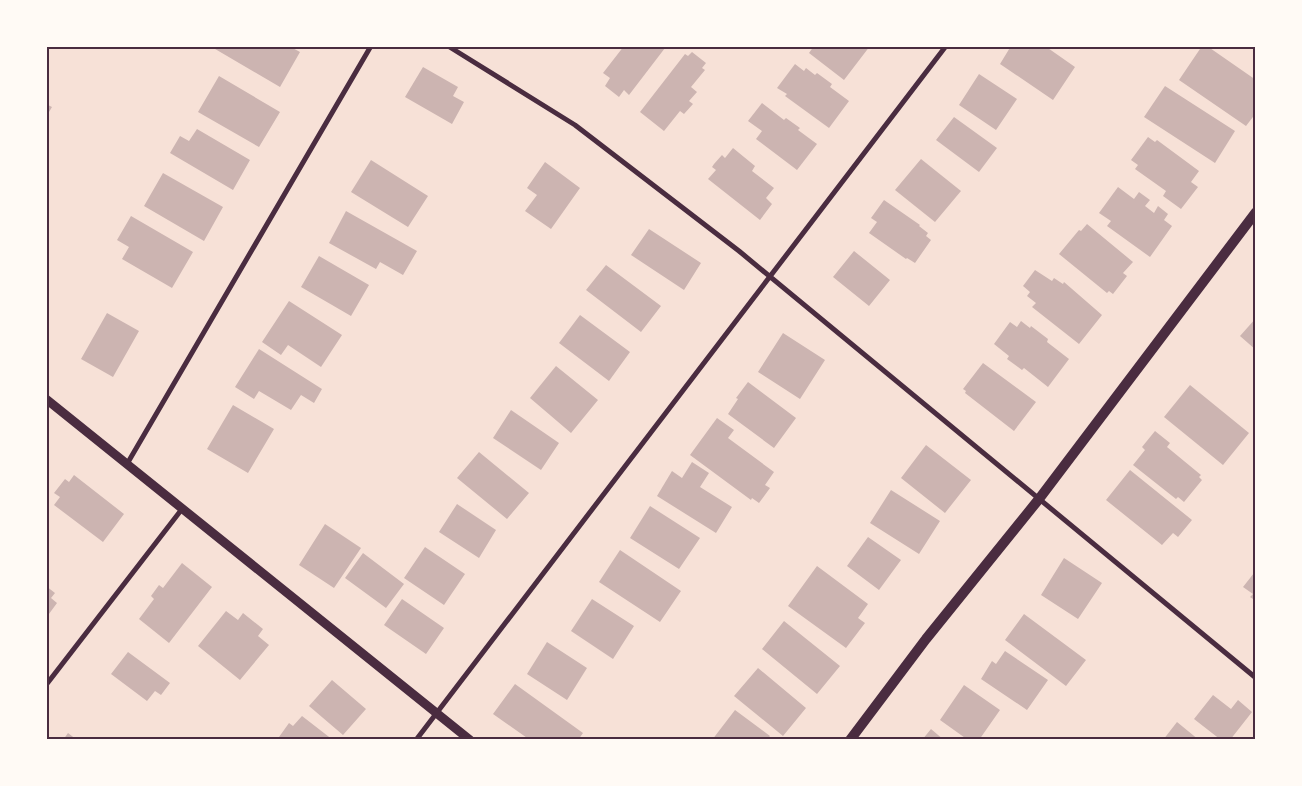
<svg xmlns="http://www.w3.org/2000/svg" width="1302" height="786" font-family="'Source Serif 4',serif">
<style>
.building{fill:#ccb4b1}
.lines{fill:none;stroke-linecap:round;stroke-linejoin:round}
.minor{stroke:#4a2c40;stroke-width:5}
.tertiary{stroke:#4a2c40;stroke-width:9}
.secondary{stroke:#4a2c40;stroke-width:10}
.neatline{fill:none;stroke:#4a2c40;stroke-width:2}
</style>
<rect width="100%" height="100%" fill="#f7e1d7"/>
<path class="building" d="M210,46H289L300,52L280,87Z
M624,46H664L665,48L629,95L624,90L619,97L605,86L610,78L603,73Z
M814,46H870L844,80L809,53Z
M1011,46H1045L1075,67L1053,100L1000,64Z
M1202,46H1207L1256,80V113L1246,126L1179,80Z
M692,52L706,63L702,68L705,70L691,87L697,92L689,101L693,104L684,114L680,111L664,131L640,112L685,54L688,56Z
M795,64L804,71L806,68L815,75L817,73L832,84L830,87L849,101L829,128L785,96L787,94L777,88Z
M423,67L458,87L453,96L464,102L452,124L405,97Z
M979,74L1017,99L996,130L959,105Z
M219,76L280,112L259,147L198,112Z
M1165,86L1235,131L1215,163L1144,117Z
M762,103L784,120L786,118L800,128L798,130L817,144L797,170L756,139L762,131L748,121Z
M46,104L52,107L46,117Z
M954,117L997,148L979,172L936,140Z
M197,129L250,160L233,190L170,153L180,136L189,141Z
M1148,137L1155,142L1157,140L1199,171L1191,182L1198,187L1181,209L1163,196L1166,191L1135,169L1138,165L1131,160Z
M733,148L755,166L752,171L774,188L766,198L772,204L760,220L708,179L716,170L712,167L714,164L722,155L725,158Z
M921,159L961,191L935,222L895,190Z
M371,160L428,196L408,227L351,192Z
M545,162L580,188L551,229L525,211L537,195L527,188Z
M163,173L223,207L204,241L144,206Z
M1118,187L1134,199L1139,192L1150,200L1145,206L1154,213L1158,206L1168,214L1164,220L1172,226L1150,257L1107,226L1111,221L1099,213Z
M884,200L920,225L919,226L928,233L926,236L931,240L915,263L907,258L906,259L869,233L877,222L871,218Z
M346,211L417,251L403,275L380,262L376,269L329,243Z
M131,216L193,252L172,288L122,259L129,247L117,240Z
M1087,224L1133,262L1123,273L1127,276L1113,294L1109,291L1107,293L1059,254L1079,230L1081,231Z
M649,229L701,263L684,290L631,255Z
M854,251L890,280L869,306L833,277Z
M319,256L369,285L351,316L301,287Z
M606,265L661,306L641,332L586,290Z
M1035,270L1052,281L1054,278L1063,284L1064,282L1102,315L1079,344L1032,307L1036,303L1027,296L1030,292L1023,286Z
M289,301L342,335L321,367L288,345L281,355L262,342Z
M107,313L139,331L113,377L81,359Z
M580,315L630,352L609,381L559,343Z
M1256,318V350L1240,336Z
M1021,321L1030,328L1031,326L1048,339L1047,342L1069,359L1048,387L1024,368L1022,370L1007,359L1009,356L994,344L1010,322L1017,327Z
M783,333L825,360L800,399L758,372Z
M259,349L322,389L314,403L301,395L291,410L259,391L254,399L235,387Z
M983,363L1036,402L1014,431L965,393L966,391L963,389Z
M556,366L598,400L571,433L530,398Z
M748,382L796,418L774,448L728,414L738,399L736,398Z
M1190,385L1249,433L1223,465L1164,417Z
M233,405L274,429L248,473L207,449Z
M511,410L559,443L541,470L493,438Z
M717,418L734,430L728,438L774,472L765,485L770,488L759,503L752,498L751,500L690,455Z
M1155,431L1170,443L1167,447L1201,475L1199,477L1202,480L1184,502L1178,497L1176,499L1133,465L1145,450L1142,447Z
M926,445L971,480L945,513L901,478Z
M479,452L529,493L507,519L457,478Z
M692,462L709,473L700,487L732,507L716,533L657,496L672,471L682,478Z
M1130,470L1192,520L1178,537L1173,533L1162,545L1106,500Z
M74,475L124,514L103,542L54,505L60,497L54,493L65,479L69,482Z
M891,490L940,521L919,554L870,523Z
M457,504L496,530L479,558L439,532Z
M650,506L700,538L679,569L630,538Z
M325,524L361,548L334,588L299,565Z
M868,537L901,560L879,590L847,566Z
M425,547L465,574L444,605L404,578Z
M620,550L681,591L660,622L599,582Z
M363,553L404,584L386,608L345,578Z
M1064,558L1102,583L1078,619L1041,595Z
M182,563L212,587L169,643L139,619L154,599L151,596L159,585L163,588Z
M817,566L868,604L858,618L865,623L846,648L788,606Z
M1254,573L1256,574V601L1250,597L1253,594L1243,587Z
M46,586L55,593L51,598L57,603L46,618Z
M402,599L444,628L426,654L384,625Z
M592,599L634,626L613,659L571,631Z
M226,611L238,620L243,613L263,629L258,636L269,645L240,680L198,646Z
M1024,614L1086,660L1066,686L1005,640Z
M784,621L840,666L817,694L762,649Z
M547,642L587,668L567,700L527,674Z
M1005,651L1048,680L1027,710L981,679L992,661L996,664Z
M128,652L170,683L161,695L155,691L147,701L111,674Z
M758,668L806,708L783,736L734,696Z
M332,680L366,709L343,735L309,706Z
M515,684L583,733L578,740H530L493,714Z
M964,685L1000,710L979,740H968L940,720Z
M1213,695L1231,709L1238,700L1252,712L1230,740H1221L1194,719Z
M735,710L770,736L767,740H712Z
M302,716L333,740H283L279,737L289,723L293,726Z
M1177,722L1199,740H1163Z
M931,729L944,740H922Z
M68,733L77,740H63Z"/>
<g class="lines">
<path class="minor" d="M448,46L575,125L739,251L1256,678
M127,464L371,46
M46,685L182,509
M416,740L946,46"/>
<path class="tertiary" d="M46,399L470,740"/>
<path class="secondary" d="M850,740L926,639L1039,499L1256,212"/>
</g>
<rect width="1302" height="786" fill="none" stroke="#fffaf5" stroke-width="95"/>
<rect x="48" y="48" width="1206" height="690" class="neatline"/>
</svg>
